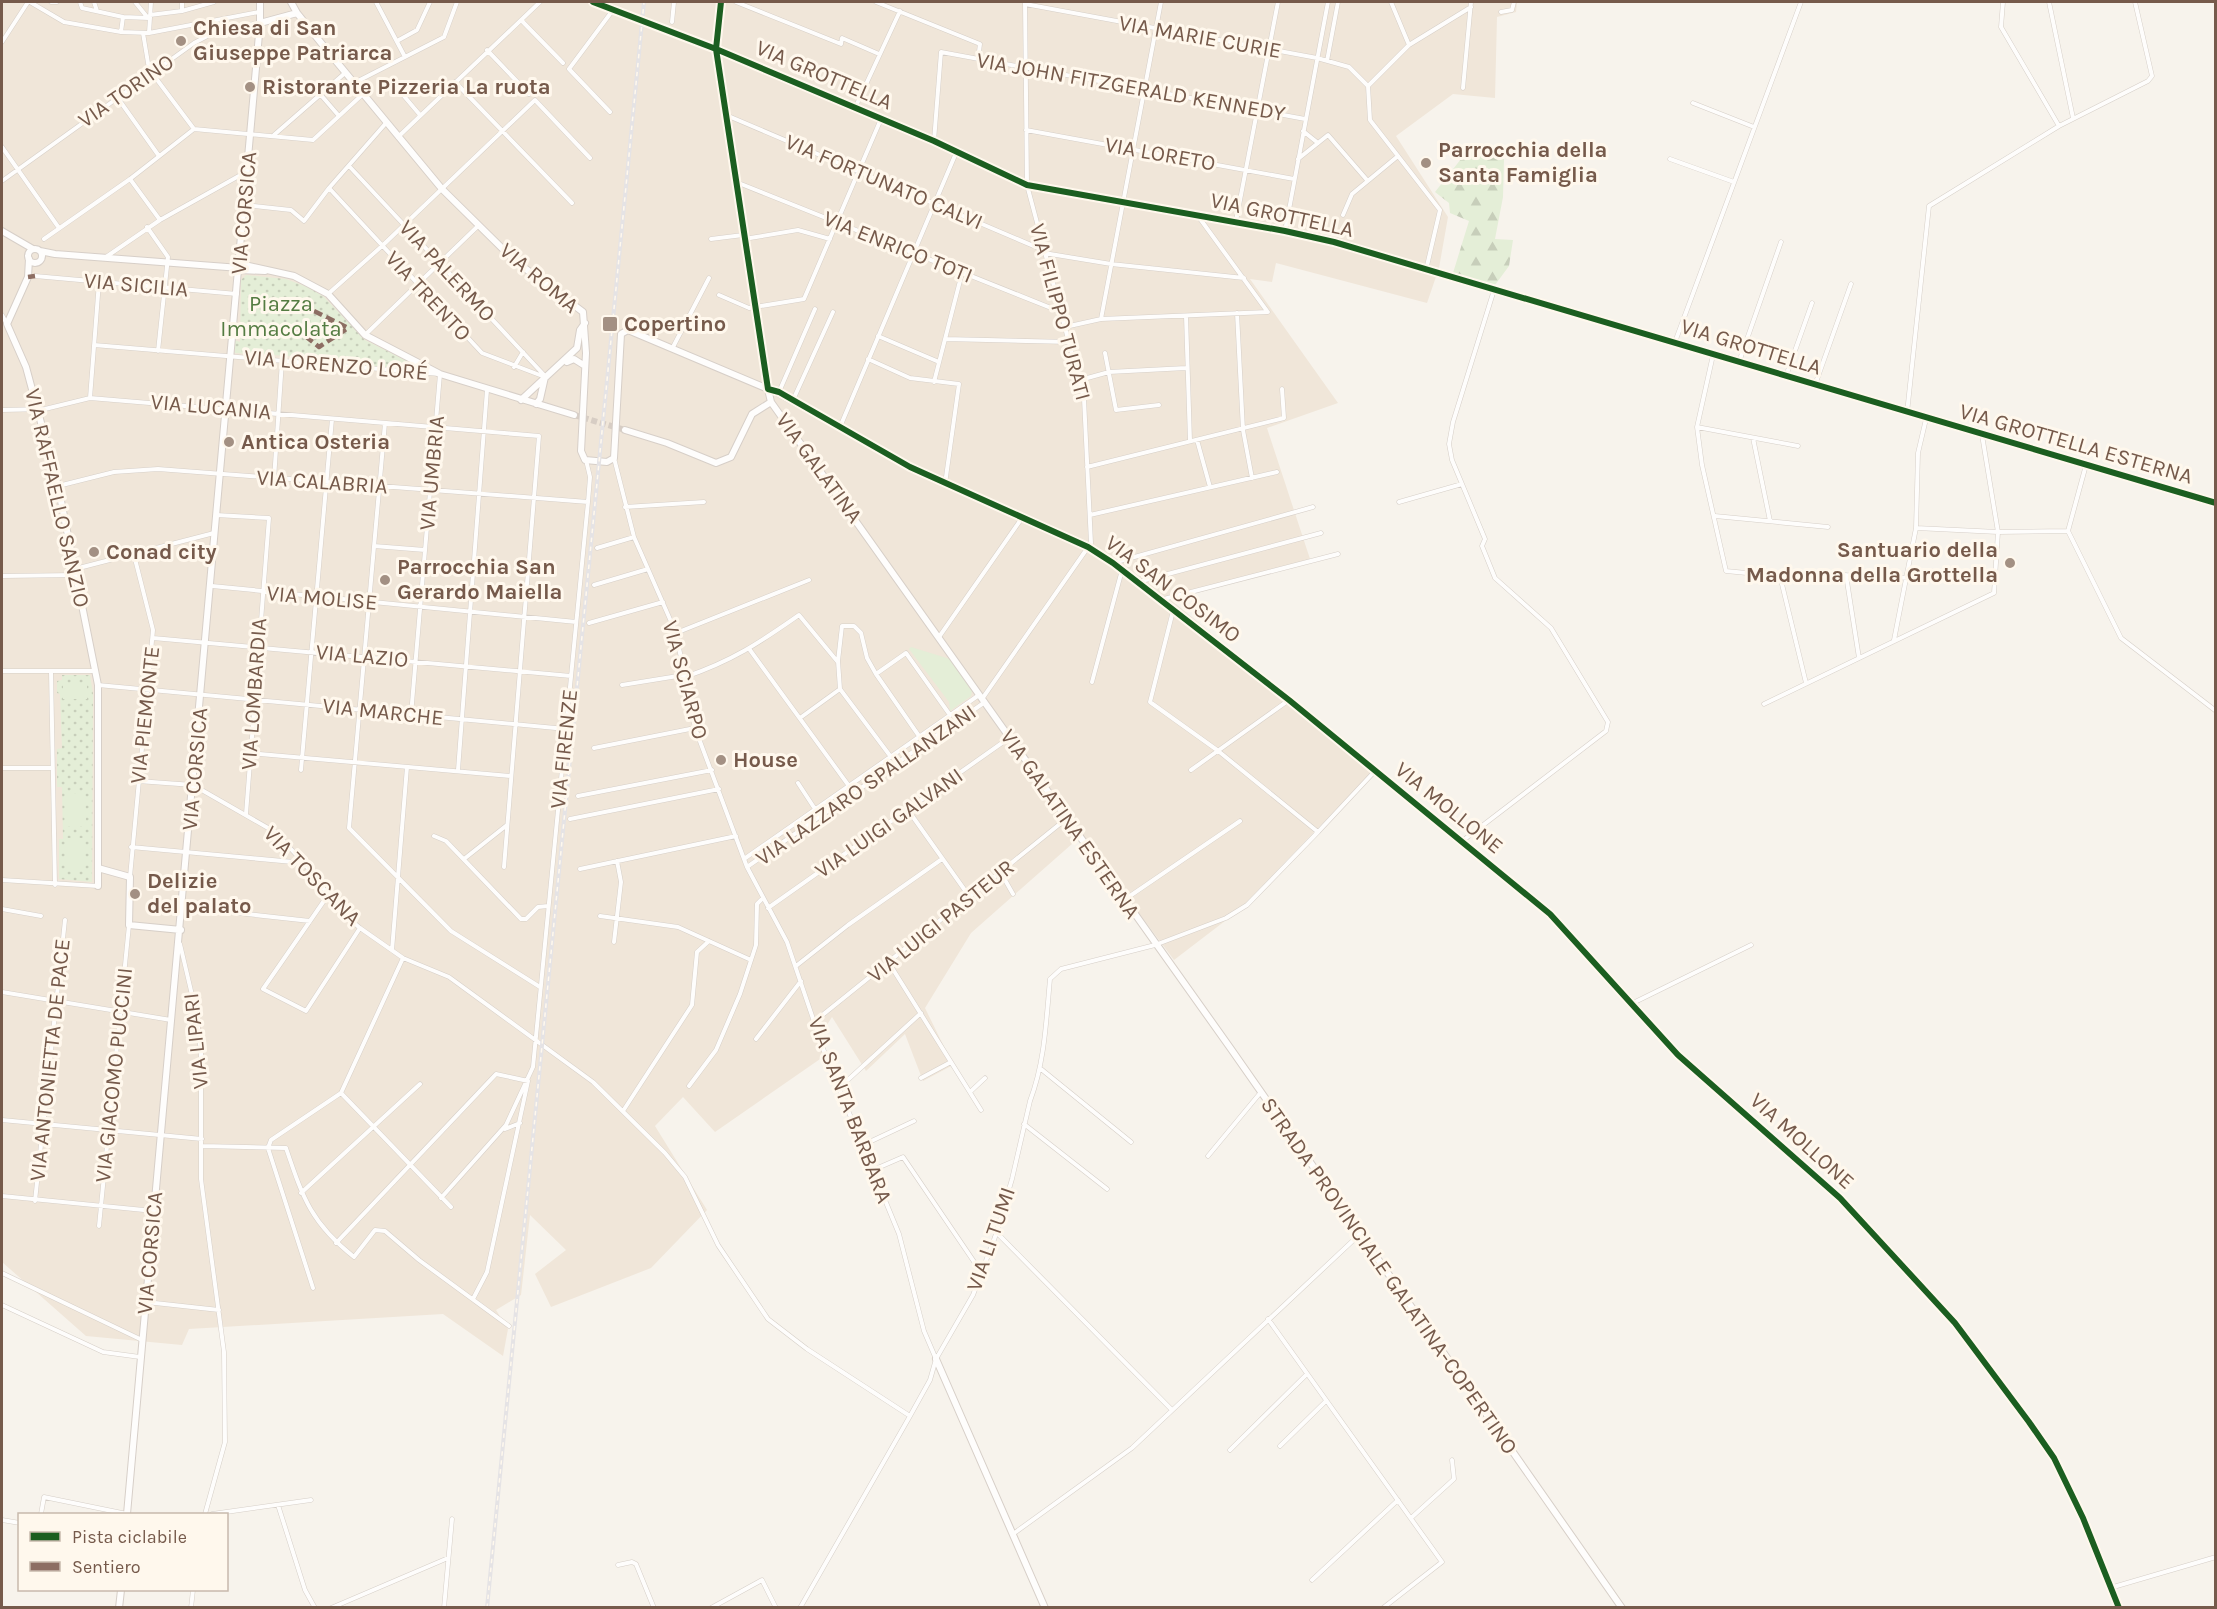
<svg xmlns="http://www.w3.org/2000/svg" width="2217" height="1609" font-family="Karla,sans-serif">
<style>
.residential{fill:#f0e6d9}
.forest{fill:url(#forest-firs)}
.park{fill:url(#park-dots)}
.pitch{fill:#e4eed7}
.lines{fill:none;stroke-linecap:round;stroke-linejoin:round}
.secondary-tunnel{stroke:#d7cdc4;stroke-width:6;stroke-dasharray:6 3;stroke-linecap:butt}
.street-casing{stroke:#d6cfc8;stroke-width:5}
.secondary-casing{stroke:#d7cfc8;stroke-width:8}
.street{stroke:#fefdfc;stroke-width:4}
.secondary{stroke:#fefdfc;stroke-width:6}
.rail-casing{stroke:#e5e3e5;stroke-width:4}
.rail{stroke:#fff8ed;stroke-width:1.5;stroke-dasharray:4.5;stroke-linecap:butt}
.quiet{stroke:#8d6e63;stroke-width:4.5;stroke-dasharray:9 4.5;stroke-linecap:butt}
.cycleway-casing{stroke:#fff8ed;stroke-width:10}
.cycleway{stroke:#1b5e20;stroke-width:6}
.poi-dot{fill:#a39083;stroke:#fff8ed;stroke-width:2}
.labels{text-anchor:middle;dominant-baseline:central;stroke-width:6;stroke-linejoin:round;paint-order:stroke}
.poi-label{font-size:22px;font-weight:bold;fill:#765a4b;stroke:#fff8ed;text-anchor:start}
.street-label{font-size:22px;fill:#765a4b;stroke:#fff8ed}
.park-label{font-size:22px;fill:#547c42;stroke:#fff8ed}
</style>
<defs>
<pattern id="forest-firs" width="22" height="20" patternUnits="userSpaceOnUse" patternTransform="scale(1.5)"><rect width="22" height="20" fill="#e4eed7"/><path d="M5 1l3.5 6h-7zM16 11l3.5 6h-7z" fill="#c7ceba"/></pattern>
<pattern id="park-dots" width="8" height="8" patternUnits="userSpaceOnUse" patternTransform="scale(1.5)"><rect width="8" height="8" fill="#e4eed7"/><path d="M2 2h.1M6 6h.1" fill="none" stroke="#c7ceba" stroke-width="1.8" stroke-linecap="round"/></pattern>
</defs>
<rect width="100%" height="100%" fill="#f7f3ec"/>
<path class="residential" d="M2,2H1517L1516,12L1497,17L1495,98L1453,94L1396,136L1448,217L1439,268L1427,303L1276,263L1272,282L1250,279L1338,403L1267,428L1311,562L1171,600L1376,768L1238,911L1174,960L1081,836L971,933L925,1008L953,1065L923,1081L905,1034L866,1071L832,1017L823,1031V1057L715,1132L683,1097L655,1126L707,1210L651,1268L551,1307L535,1274L566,1250L530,1215L521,1295L496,1310L508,1329L503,1356L443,1314L189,1329L182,1345L86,1336L2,1262Z"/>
<path class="forest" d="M1472,145L1504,159L1503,197L1495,239L1513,240L1509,266L1495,285L1453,273L1469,221L1450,213L1449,203L1435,192Z"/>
<path class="park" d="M246,275L286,279L310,288L324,297L365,340L409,362L411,366L408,368L348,365L345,359L235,353V340L240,342L241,280Z
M62,675H90L93,694L92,882L59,879V839H63L62,787H57V749L62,748L60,694L57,693V681L62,680Z"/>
<path class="pitch" d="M911,647L950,659L972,691L971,696L950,711L949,702L909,649Z
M63,685H87V699H63Z
M85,793L86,826H67V794Z
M67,838H85V870H67Z"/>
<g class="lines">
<path class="secondary-tunnel" d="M574,415L625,430"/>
<defs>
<path id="street" d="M30,2L64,22L121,32
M51,2H57
M80,2L82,8L123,17
M94,2L97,11
M135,2L148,18
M376,2L405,57
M736,2L841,44L842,38L879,54
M876,2L980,44L978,59
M1391,2L1409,45
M2003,2L2001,27L2059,126
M2049,2L2073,118
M1025,4L1317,58L1349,67L1368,86
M182,11V2
M1501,12L1512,10L1514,2
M610,14L569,69L610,112
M150,15L182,11L214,2
M149,18L123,17L121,32L149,33L151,2
M521,20L563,63
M672,22L674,2
M143,33L149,69L194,129L313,140L363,94
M149,33L259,12
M397,41L417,30L430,2
M2,42L28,2
M716,48L721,2
M487,50L529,94
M1327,61L1338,2
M455,82L572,203
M354,83L444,37L457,2
M1463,88L1471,2
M398,89L420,115
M320,94L339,116
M117,97L159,156
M1693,103L1754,127
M855,108L900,11
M726,115L1043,250
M1026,130L1294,179
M1303,131L1318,143
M274,135L345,73
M398,137L540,2
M934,141L941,52L1305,119
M2,147L59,228
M1298,159L1328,135L1367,180
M1670,159L1734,182
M349,166L545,376
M130,179L160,220
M2,181L194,43L215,32L259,23
M736,182L1061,312
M329,188L482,353L545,377
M244,205L291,210L304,221L329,188L386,123
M1343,215L1352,194L1398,156
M1198,216L1267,311
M1236,221L1278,2
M147,227L168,257L158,351
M1285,231L1328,2
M44,239L130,179L194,129
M711,239L743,235
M744,239L798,230L830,239
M1044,253L1111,264L1244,278
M106,257L160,220L246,172
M1426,270L1440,210L1370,120L1368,86L1409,45L1471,7
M35,276L237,294
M328,294L382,246L535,100L590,158
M719,295L749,308L804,299L881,119
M1237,313L1243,430L1252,478
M2,315L7,324
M1186,316L1190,441
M1101,319L1161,2
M1065,327L1101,319L1268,312
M365,335L479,225
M878,336L939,362
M945,339L1069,342
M1675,342L1801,2
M94,345L440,374L411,715
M673,347L709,278
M1105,353L1116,410L1159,405
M1713,355L1697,427L1702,465L1726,571L1808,579L1846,575L1996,582
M868,359L910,378L959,384L945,484
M1739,362L1781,242
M514,367L523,352
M1786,376L1812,303
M1080,380L1109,372L1186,368
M934,382L962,273
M1815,385L1851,284
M768,389L910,467L1088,547L1113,563L1289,700L1550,914L1678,1055L1840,1198L1955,1323L2029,1422L2054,1458L2083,1518L2119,1608
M779,392L815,309
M90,398L99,282
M793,400L833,312
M2,410L45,409L90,398L539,436L504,867
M1907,413L1929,206L2059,126L2148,81L2152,76L2135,2
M385,423L349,828L451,931L540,987
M840,427L956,153
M1697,427L1798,446
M1753,438L1770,521
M1197,440L1210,487
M614,458L634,537L676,633L695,728L747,867L787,942L826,1057L899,1234L924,1331L936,1359
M2086,465L2068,531L2121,638L2216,711
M1087,467L1284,418L1282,389
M274,479L282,361
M58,486L114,472L158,469L588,502
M1399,502L1462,484
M625,507L704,502
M216,515L269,518L246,814
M1090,515L1277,472
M1715,516L1828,527
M1916,528L1998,532L1982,435
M374,546L425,550
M597,548L634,537
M1113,563L1313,507
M75,569L214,533
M1846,575L1859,658
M2,576L75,575
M1780,576L1806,683
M1138,582L1321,533
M594,585L648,569
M212,586L576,622
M1160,600L1338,554
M589,623L663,602
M676,633L809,580
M939,637L1022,518
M153,638L571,676
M1894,640L1916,528L1918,453L1926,419
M750,650L849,786
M2,671H94
M51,671L55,885
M876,674L906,653L950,715
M685,677C732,661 759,643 799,615L837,661
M1092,682L1122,570
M98,685L566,729
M622,685L684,675
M982,699L1091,543L1084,399L1027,185L1025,2
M1764,704L1994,593L1998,532L2068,531
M800,718L840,689
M594,748L695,728
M249,753L511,776
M891,757L840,689L838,661L842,626H854L861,633L867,658L876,674L919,736
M2,768H53
M301,770L332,419
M458,770L487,390
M1191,770L1289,700
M138,781L193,785L275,832L304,863L342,913L360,928L403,958L449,977L593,1082L665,1153L685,1177L718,1245L768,1319L807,1349L910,1416
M798,783L815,809
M578,796L712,770
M908,810L969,896
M570,819L719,789
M1318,832L1375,771
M434,836L446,841L521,919H526L538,907L548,906
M1461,842L1606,731L1608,722L1551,628L1495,578L1482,546L1485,539L1452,460L1449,444L1453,422L1494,290
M131,847L304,863
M464,859L507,825
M744,859L979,695
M747,867L985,702
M580,869L736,836
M1001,873L1013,894
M130,877L153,630L134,555
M2,880L98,886
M328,895L263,989L306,1011L360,928
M1124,900L1240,821
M182,907L310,921
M768,908L1009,738
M2,909L41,916
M600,916L678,927L751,960
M614,942L621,882L617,861
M180,944L196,1012L201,1052V1179L224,1352L225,1442L205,1514
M392,950L407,767
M889,963L981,1110
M796,966L848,925L942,859
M2,992L171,1020
M1633,1003L1751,945
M815,1021L1066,819
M756,1039L801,981
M1041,1069L1131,1142
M921,1078L951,1062
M689,1086L716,1050L740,994L756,945L757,904L763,898
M839,1088L921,1013
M970,1092L985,1078
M341,1093L451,1207
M623,1111L692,1005L697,952L709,941
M2,1120L202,1139
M1024,1124L1107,1189
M505,1129L520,1123
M863,1145L914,1121
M202,1146L286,1148C303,1198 311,1223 354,1257L375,1230L385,1231L419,1260L509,1326
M1208,1156L1261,1092
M873,1170L903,1157L981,1272
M301,1193L420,1084
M2,1196L154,1211
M441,1198L506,1125L533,1067L588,502L590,477L586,460
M35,1201L65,920
M99,1226L129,925
M997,1233L1171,1409
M336,1243L496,1074L528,1081L487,1272L473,1299
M2,1273L142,1340
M313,1288L268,1148L271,1140L341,1093L403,958
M146,1302L219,1310
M2,1305L103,1352L140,1357
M1268,1319L1442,1562L1383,1608
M1280,1446L1326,1401
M1230,1450L1307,1374
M278,1505L305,1590L315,1608
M41,1514L44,1497L127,1514
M212,1514L311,1500
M1411,1518L1454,1479L1452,1460
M2,1520L20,1523
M1013,1534L1132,1448L1360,1234
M618,1565L632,1562L636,1564L654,1608
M1312,1580L1398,1500
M2110,1588L2216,1557
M191,1608L193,1590
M331,1608L448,1558
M444,1608L452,1519
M711,1608L762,1580L776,1608
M800,1608L910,1416L930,1380L936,1359L973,1295L995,1237L1012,1179L1030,1101C1045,1061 1046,1022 1050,979L1061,969L1155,945L1226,918L1247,905L1318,832L1217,750L1150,702L1173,611"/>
<path id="secondary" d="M291,2L297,13L326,49L442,189L514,260L583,312L586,353L581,451L585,460L607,462L614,458L621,334L628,330L768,389L771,402L1231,1049L1622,1608
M593,2L716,49L934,141L1027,185L1285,231L1334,242L2216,503
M260,23L297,13
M716,49L768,389
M2,231L33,249
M28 256a7 7 0 1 1 14 0a7 7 0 1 1-14 0Z
M40,251L55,254L240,268
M29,259L28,277L7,324L26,367L58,486L98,685V886
M240,264L294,276L328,294L365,335L440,374L574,415
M239,270L265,271
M567,362L574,359L585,366
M521,400L577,348L580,330L585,323
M536,404L540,399L545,377
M625,430L667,443L716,463L731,457L752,414L771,402
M98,868L130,877L129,925L181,930
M936,1359L1045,1608
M127,1514L260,23V2
M119,1608L121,1590"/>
</defs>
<use href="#street" class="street-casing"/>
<use href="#secondary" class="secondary-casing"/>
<use href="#street" class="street"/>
<use href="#secondary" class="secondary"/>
<defs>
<path id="rail" d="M487,1608L644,2"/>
</defs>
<use href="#rail" class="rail-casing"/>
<use href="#rail" class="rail"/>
<path class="quiet" d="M28,277L35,276
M314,311L348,328L319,347L294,327H317L334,321"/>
<defs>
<path id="cycleway" d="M593,2L716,49L934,141L1027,185L1285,231L1334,242L2216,503
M721,2L716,49L768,389L779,392L910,467L1088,547L1113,563L1289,700L1550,914L1678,1055L1840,1198L1955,1323L2029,1422L2054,1458L2083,1518L2119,1608"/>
</defs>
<use href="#cycleway" class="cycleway-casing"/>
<use href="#cycleway" class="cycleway"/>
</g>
<g class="poi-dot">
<circle cx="181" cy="41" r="6"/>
<circle cx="250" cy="87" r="6"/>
<circle cx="1426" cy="163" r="6"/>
<rect x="602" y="316" width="16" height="16" rx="3"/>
<circle cx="229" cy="442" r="6"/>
<circle cx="94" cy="552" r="6"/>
<circle cx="2010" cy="563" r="6"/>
<circle cx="385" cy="580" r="6"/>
<circle cx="721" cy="760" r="6"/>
<circle cx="135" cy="894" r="6"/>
</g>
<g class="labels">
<g class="poi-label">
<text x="193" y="28">Chiesa di San<tspan x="193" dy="25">Giuseppe Patriarca</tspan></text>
<text x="262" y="87">Ristorante Pizzeria La ruota</text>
<text x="1438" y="150">Parrocchia della<tspan x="1438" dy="25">Santa Famiglia</tspan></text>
<text x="624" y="324">Copertino</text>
<text x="241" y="442">Antica Osteria</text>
<text x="1998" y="550" text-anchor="end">Santuario della<tspan x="1998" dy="25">Madonna della Grottella</tspan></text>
<text x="106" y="552">Conad city</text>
<text x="397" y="567">Parrocchia San<tspan x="397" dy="25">Gerardo Maiella</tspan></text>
<text x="733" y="760">House</text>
<text x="147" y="881">Delizie<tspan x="147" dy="25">del palato</tspan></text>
</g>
<g class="street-label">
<text transform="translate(1200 37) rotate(10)">VIA MARIE CURIE</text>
<text transform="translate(824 75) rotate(23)">VIA GROTTELLA</text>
<text transform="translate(1131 87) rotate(10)">VIA JOHN FITZGERALD KENNEDY</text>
<text transform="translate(126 91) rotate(-35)">VIA TORINO</text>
<text transform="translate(1160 154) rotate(10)">VIA LORETO</text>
<text transform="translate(884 182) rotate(23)">VIA FORTUNATO CALVI</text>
<text transform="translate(244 213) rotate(-85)">VIA CORSICA</text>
<text transform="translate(1282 215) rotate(12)">VIA GROTTELLA</text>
<text transform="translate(898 247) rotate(22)">VIA ENRICO TOTI</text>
<text transform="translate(447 271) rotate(47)">VIA PALERMO</text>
<text transform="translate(539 278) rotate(40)">VIA ROMA</text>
<text transform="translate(136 285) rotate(5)">VIA SICILIA</text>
<text transform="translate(428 296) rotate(47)">VIA TRENTO</text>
<text transform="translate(1060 312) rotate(75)">VIA FILIPPO TURATI</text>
<text transform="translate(1751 347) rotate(17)">VIA GROTTELLA</text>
<text transform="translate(336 365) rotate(5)">VIA LORENZO LORÉ</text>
<text transform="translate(211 407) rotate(5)">VIA LUCANIA</text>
<text transform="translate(2076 444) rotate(16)">VIA GROTTELLA ESTERNA</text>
<text transform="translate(819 468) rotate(54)">VIA GALATINA</text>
<text transform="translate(432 473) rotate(-85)">VIA UMBRIA</text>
<text transform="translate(322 482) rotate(4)">VIA CALABRIA</text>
<text transform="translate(57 498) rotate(77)">VIA RAFFAELLO SANZIO</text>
<text transform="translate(1173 589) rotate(37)">VIA SAN COSIMO</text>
<text transform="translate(322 598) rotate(5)">VIA MOLISE</text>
<text transform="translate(362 656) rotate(5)">VIA LAZIO</text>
<text transform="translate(685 680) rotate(75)">VIA SCIARPO</text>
<text transform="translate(254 694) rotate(-86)">VIA LOMBARDIA</text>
<text transform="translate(383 712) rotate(6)">VIA MARCHE</text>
<text transform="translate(145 715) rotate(-84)">VIA PIEMONTE</text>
<text transform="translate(564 749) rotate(-84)">VIA FIRENZE</text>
<text transform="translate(195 769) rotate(-85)">VIA CORSICA</text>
<text transform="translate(866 785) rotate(-35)">VIA LAZZARO SPALLANZANI</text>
<text transform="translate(1449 808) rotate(39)">VIA MOLLONE</text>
<text transform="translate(889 823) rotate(-35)">VIA LUIGI GALVANI</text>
<text transform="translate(1070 824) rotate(55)">VIA GALATINA ESTERNA</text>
<text transform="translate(312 876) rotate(46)">VIA TOSCANA</text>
<text transform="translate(941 921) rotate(-39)">VIA LUIGI PASTEUR</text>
<text transform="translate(196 1041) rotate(-96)">VIA LIPARI</text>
<text transform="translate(50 1060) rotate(-84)">VIA ANTONIETTA DE PACE</text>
<text transform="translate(114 1075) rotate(-84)">VIA GIACOMO PUCCINI</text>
<text transform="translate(850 1110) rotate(69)">VIA SANTA BARBARA</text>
<text transform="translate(1802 1141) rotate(42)">VIA MOLLONE</text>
<text transform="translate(991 1239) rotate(-71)">VIA LI TUMI</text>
<text transform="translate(150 1253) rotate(-85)">VIA CORSICA</text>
<text transform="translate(1389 1276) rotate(55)">STRADA PROVINCIALE GALATINA-COPERTINO</text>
</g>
<g class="park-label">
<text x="281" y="304">Piazza<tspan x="281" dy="25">Immacolata</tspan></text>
</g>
</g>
<rect width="2217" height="1609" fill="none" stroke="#765a4b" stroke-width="6"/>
<rect x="18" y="1513" width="210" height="78" fill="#fff8ed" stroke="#c8b9ac" stroke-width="1.5"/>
<rect x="30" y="1532" width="30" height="9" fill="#1b5e20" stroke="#c8b9ac" stroke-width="1.5"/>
<text x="72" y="1543" font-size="18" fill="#765a4b">Pista ciclabile</text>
<rect x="30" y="1562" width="30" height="9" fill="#8d6e63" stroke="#c8b9ac" stroke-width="1.5"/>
<text x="72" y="1573" font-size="18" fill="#765a4b">Sentiero</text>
</svg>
